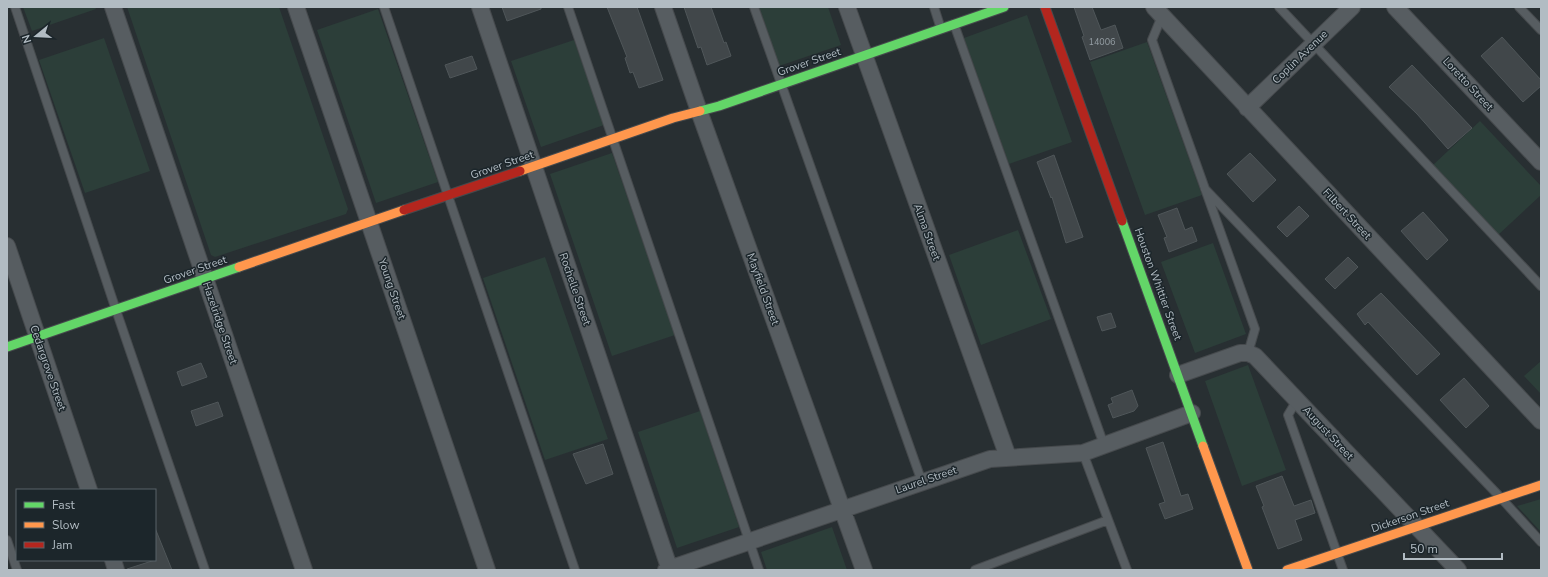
<svg xmlns="http://www.w3.org/2000/svg" width="1548" height="577" font-family="'Nunito Sans',sans-serif">
<style>
.green{fill:#2c3e39}
.building{fill:#41474a;stroke:#4f5659}
.lines{fill:none;stroke-linecap:round;stroke-linejoin:round}
.lane-casing{stroke:#464a4d;stroke-width:10}
.street-casing{stroke:#464a4d;stroke-width:18}
.fast-casing{stroke:#464a4d;stroke-width:11}
.slow-casing{stroke:#464a4d;stroke-width:11}
.jam-casing{stroke:#464a4d;stroke-width:11}
.lane{stroke:#575d61;stroke-width:8}
.street{stroke:#575d61;stroke-width:16}
.fast{stroke:#63d668;stroke-width:9}
.slow{stroke:#ff974d;stroke-width:9}
.jam{stroke:#b3261e;stroke-width:9}
.labels{text-anchor:middle;dominant-baseline:central;stroke-width:3;stroke-linejoin:round;paint-order:stroke}
.number-label{font-size:9px;fill:#969fa5}
.street-label{font-size:11px;fill:#b2bcc3;stroke:#1c262b}
</style>
<rect width="100%" height="100%" fill="#282f32"/>
<path class="green" d="M23,7H95L96,9L32,31Z
M127,7H279L348,209L346,214L215,257L211,255Z
M759,7H828L841,45L779,66Z
M378,9L438,182L376,203L317,30Z
M1027,15L1072,142L1009,164L964,38Z
M104,38L150,171L85,193L39,60Z
M574,40L604,125L541,147L511,61Z
M1147,42L1202,195L1145,215L1090,62Z
M1480,121L1541,186V195L1498,235L1433,165Z
M612,153L675,335L612,356L550,174Z
M1018,230L1051,319L981,345L949,255Z
M1213,243L1246,334L1195,353L1161,262Z
M545,257L608,439L545,460L483,278Z
M1541,361V394L1524,376Z
M1248,365L1286,470L1242,486L1205,381Z
M700,411L739,527L677,548L638,432Z
M1541,499V532L1517,506Z
M832,527L847,570H767L761,552Z"/>
<path class="building" d="M502,7H541V9L507,21Z
M607,7H637L663,80L639,88L633,72L630,73L625,58L627,57Z
M684,7H711L724,43L726,42L731,56L707,65L701,47L698,48Z
M1074,7H1092L1101,30L1115,25L1123,48L1090,60L1082,37L1084,36Z
M1502,37L1541,80V86L1523,102L1481,56Z
M472,56L477,69L450,78L445,65Z
M1412,65L1472,128L1448,149L1417,114L1389,87Z
M1250,153L1276,180L1253,202L1227,174Z
M1054,155L1083,237L1066,243L1052,197L1051,198L1037,162Z
M1299,206L1309,216L1287,237L1277,227Z
M1177,208L1185,230L1192,227L1197,241L1169,252L1164,238L1167,237L1158,215Z
M1423,212L1448,240L1427,260L1401,231Z
M1348,257L1358,267L1335,289L1325,279Z
M1381,293L1440,354L1417,375L1368,322L1365,325L1357,314Z
M1111,313L1116,327L1102,331L1097,317Z
M201,363L207,377L182,386L177,372Z
M1464,378L1489,406L1466,428L1440,400Z
M1132,390L1138,406L1134,411L1113,418L1108,405L1113,403L1111,398Z
M218,402L223,416L196,426L191,411Z
M1163,442L1181,496L1188,494L1193,509L1165,519L1159,504L1165,502L1146,448Z
M603,444L613,474L586,484L573,454Z
M1282,476L1294,506L1311,500L1315,513L1295,520L1302,540L1278,549L1262,507L1264,506L1256,486Z
M155,528L172,570H128L127,569L155,560Z"/>
<g class="lines">
<defs>
<path id="lane" d="M15,7L116,310L205,570
M384,7L575,570
M568,7L759,570
M754,7L922,482
M934,7L941,29
M1279,7L1541,286
M1519,7L1541,30
M1162,16L1152,40L1255,329L1248,353
M954,24L1104,445
M1205,189L1501,498L1541,542
M1297,400L1288,415L1343,570
M1083,453L1127,570
M7,540L17,570
M975,570L1108,520"/>
<path id="street" d="M113,7L304,570
M296,7L487,570
M480,7L670,570
M663,7L699,111L864,570
M847,7L1008,457
M1154,7L1541,421
M1395,7L1541,162
M1247,108L1352,7
M7,246L89,490
M1178,375L1240,353H1248L1255,356L1458,570
M113,560L116,570
M666,570L990,459L1083,453L1192,413"/>
<path id="fast" d="M700,111L719,106L1004,7
M1122,221L1203,446
M7,347L239,267"/>
<path id="slow" d="M520,171L673,118L700,111
M239,267L404,210
M1203,446L1248,570
M1287,570L1541,485"/>
<path id="jam" d="M1045,7L1122,221
M404,210L520,171"/>
</defs>
<use href="#lane" class="lane-casing"/>
<use href="#street" class="street-casing"/>
<use href="#fast" class="fast-casing"/>
<use href="#slow" class="slow-casing"/>
<use href="#jam" class="jam-casing"/>
<use href="#lane" class="lane"/>
<use href="#street" class="street"/>
<use href="#fast" class="fast"/>
<use href="#slow" class="slow"/>
<use href="#jam" class="jam"/>
</g>
<g class="labels">
<g class="number-label">
<text x="1102" y="42">14006</text>
</g>
<g class="street-label">
<text transform="translate(1300 57) rotate(-44)">Coplin Avenue</text>
<text transform="translate(809 62) rotate(-19)">Grover Street</text>
<text transform="translate(1468 84) rotate(47)">Loretto Street</text>
<text transform="translate(502 165) rotate(-19)">Grover Street</text>
<text transform="translate(1347 214) rotate(47)">Filbert Street</text>
<text transform="translate(927 232) rotate(70)">Alma Street</text>
<text transform="translate(195 270) rotate(-19)">Grover Street</text>
<text transform="translate(1158 284) rotate(70)">Houston Whittier Street</text>
<text transform="translate(392 289) rotate(71)">Young Street</text>
<text transform="translate(575 289) rotate(71)">Rochelle Street</text>
<text transform="translate(763 289) rotate(70)">Mayfield Street</text>
<text transform="translate(220 323) rotate(71)">Hazelridge Street</text>
<text transform="translate(48 368) rotate(71)">Cedargrove Street</text>
<text transform="translate(1328 433) rotate(47)">August Street</text>
<text transform="translate(926 480) rotate(-19)">Laurel Street</text>
<text transform="translate(1410 516) rotate(-19)">Dickerson Street</text>
</g>
</g>
<rect width="1548" height="577" fill="none" stroke="#b2bcc3" stroke-width="16"/>
<rect x="16" y="489" width="140" height="72" fill="#1c262b" stroke="#586268"/>
<rect x="24" y="502" width="20" height="6" fill="#63d668" stroke="#586268"/>
<text x="52" y="509" font-size="12" fill="#b2bcc3">Fast</text>
<rect x="24" y="522" width="20" height="6" fill="#ff974d" stroke="#586268"/>
<text x="52" y="529" font-size="12" fill="#b2bcc3">Slow</text>
<rect x="24" y="542" width="20" height="6" fill="#b3261e" stroke="#586268"/>
<text x="52" y="549" font-size="12" fill="#b2bcc3">Jam</text>
<g transform="translate(36 36) rotate(252)" stroke="#1c262b" stroke-width="3" paint-order="stroke">
<path d="M0-3L7 15L0 10L-7 15Z" fill="#b2bcc3"/>
<text y="-6" font-size="11" font-weight="bold" text-anchor="middle" fill="#b2bcc3">N</text>
</g>
<path d="M1404 553v6h98v-6" fill="none" stroke="#b2bcc3" stroke-width="2"/>
<text x="1410" y="553" font-size="12" fill="#b2bcc3" stroke="#1c262b" stroke-width="3" paint-order="stroke">50 m</text>
</svg>
